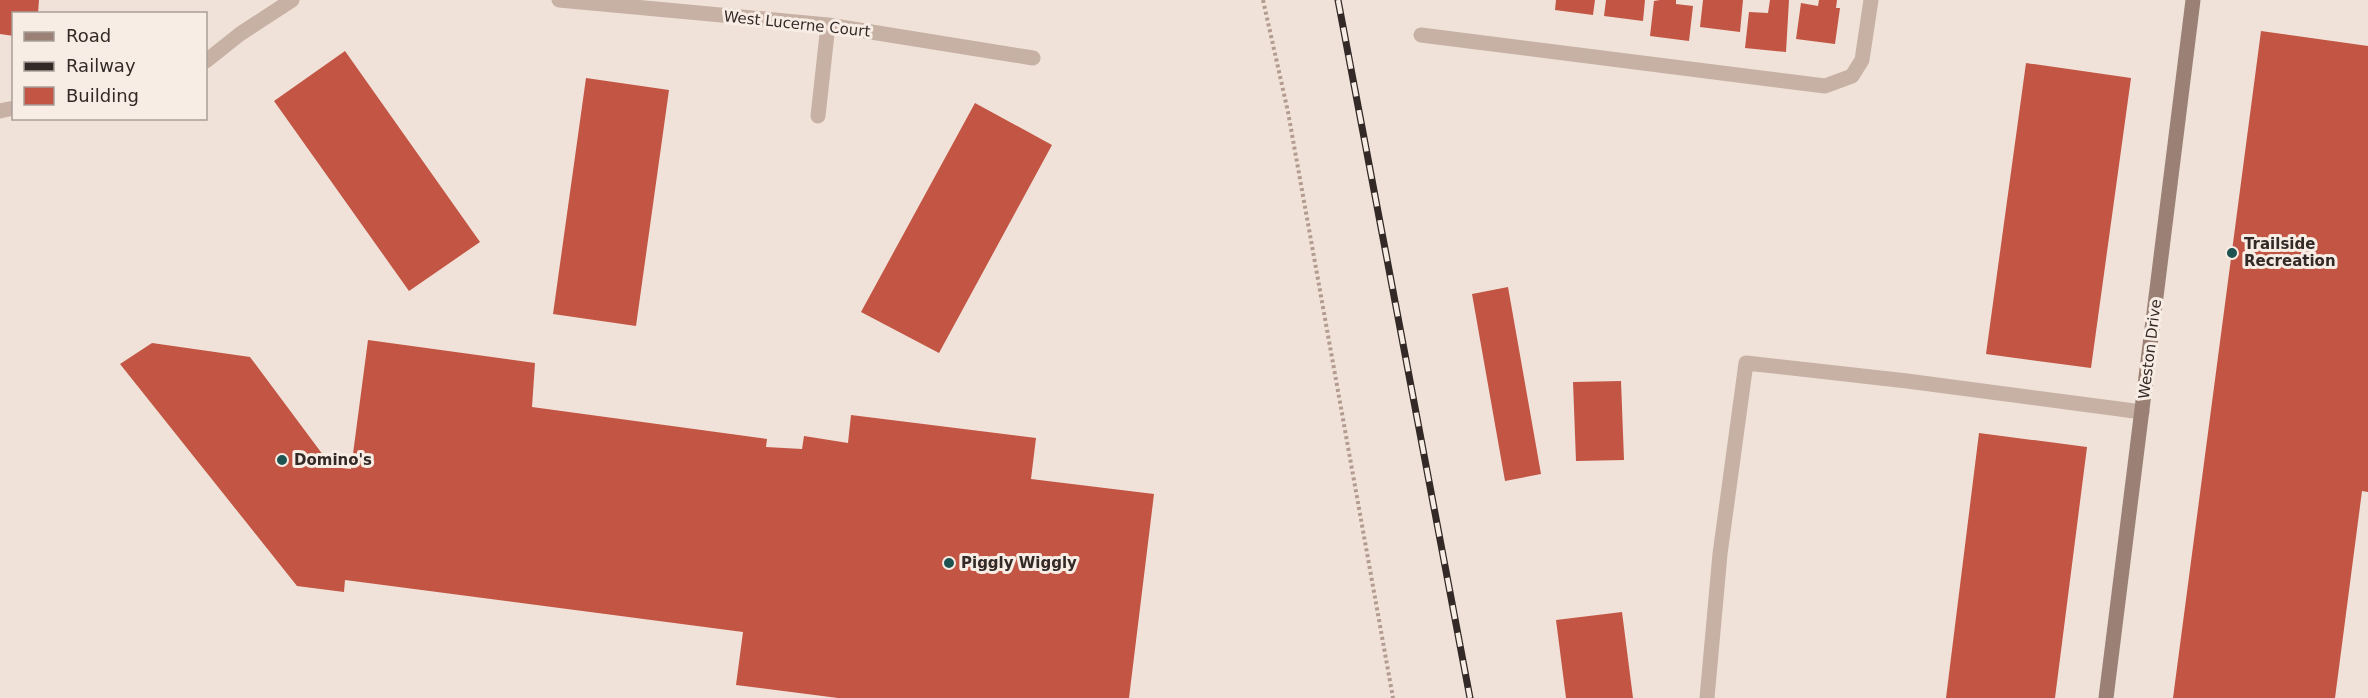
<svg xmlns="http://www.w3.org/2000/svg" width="2368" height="698" font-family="'DejaVu Sans',sans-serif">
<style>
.building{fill:#c25544}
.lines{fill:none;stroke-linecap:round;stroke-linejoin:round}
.path{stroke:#b39b8f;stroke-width:4;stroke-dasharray:3 3;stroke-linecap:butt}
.lane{stroke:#c7b1a5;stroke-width:15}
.street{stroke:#c7b1a5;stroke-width:15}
.secondary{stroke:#9b8076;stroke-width:15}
.rail-casing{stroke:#332926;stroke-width:7}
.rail{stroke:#f8ede4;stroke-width:4.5;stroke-dasharray:14;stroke-linecap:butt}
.poi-dot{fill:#1d5351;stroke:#f8ede4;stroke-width:2}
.labels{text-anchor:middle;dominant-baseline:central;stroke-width:6;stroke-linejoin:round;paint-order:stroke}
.street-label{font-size:15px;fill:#332926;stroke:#f8ede4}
.poi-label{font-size:15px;font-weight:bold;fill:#332926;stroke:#f8ede4;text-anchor:start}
</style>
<rect width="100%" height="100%" fill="#f0e2d8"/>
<path class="building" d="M0,0H39L38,14H14V36L0,34Z
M1556,0H1595L1593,15L1555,10Z
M1606,0H1645L1643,21L1604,16Z
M1660,0H1676V4L1693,6L1689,41L1650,36L1654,1Z
M1703,0H1743L1740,32L1700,27Z
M1770,0H1789L1786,52L1745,48L1749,12L1768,13Z
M1819,0H1837L1836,8H1840L1835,44L1796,39L1801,3L1818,6Z
M2261,31L2368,46V492L2362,491L2335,698H2173Z
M345,51L480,242L409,291L274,101Z
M2026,63L2131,78L2091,368L1986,354Z
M586,78L669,90L636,326L553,314Z
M975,103L1052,145L939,353L861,312Z
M1508,287L1541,474L1505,481L1472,294Z
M368,340L535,363L532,407L767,439L766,447L802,449L804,436L848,443L851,415L1036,438L1031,479L1154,494L1129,698H838L736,685L743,632L345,580L344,592L297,586L120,364L152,343L250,357L332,467L351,469Z
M1621,381L1624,460L1576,461L1573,382Z
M1979,433L2087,447L2055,698H1946Z
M1622,612L1633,698H1566L1556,620Z"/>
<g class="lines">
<path class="path" d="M1263,0L1288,112L1393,698"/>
<path class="lane" d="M1421,35L1825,86L1852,76L1862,60L1871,0
M1707,698L1720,554L1746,363L1907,381L2142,412"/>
<path class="street" d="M559,0L828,25L1033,58
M206,61L240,34L292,0
M0,111L14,108
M818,116L828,25"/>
<path class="secondary" d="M2106,698L2193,0"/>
<defs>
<path id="rail" d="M1338,0L1470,698"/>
</defs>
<use href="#rail" class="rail-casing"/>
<use href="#rail" class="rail"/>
</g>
<g class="poi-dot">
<circle cx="2232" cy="253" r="6"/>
<circle cx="282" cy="460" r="6"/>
<circle cx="949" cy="563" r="6"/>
</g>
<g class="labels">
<g class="street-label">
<text transform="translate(797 24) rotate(6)">West Lucerne Court</text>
<text transform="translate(2150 349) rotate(-83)">Weston Drive</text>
</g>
<g class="poi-label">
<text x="2244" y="244">Trailside<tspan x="2244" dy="17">Recreation</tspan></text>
<text x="294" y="460">Domino's</text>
<text x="961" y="563">Piggly Wiggly</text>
</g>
</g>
<rect x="12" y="12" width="195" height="108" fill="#f8ede4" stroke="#a99f98" stroke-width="1.5"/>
<rect x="24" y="32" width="30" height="9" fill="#9b8076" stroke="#a99f98" stroke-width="1.5"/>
<text x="66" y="42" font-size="18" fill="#332926">Road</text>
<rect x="24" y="62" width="30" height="9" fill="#332926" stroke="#a99f98" stroke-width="1.5"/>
<text x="66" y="72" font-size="18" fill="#332926">Railway</text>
<rect x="24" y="87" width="30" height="18" fill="#c25544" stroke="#a99f98" stroke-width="1.5"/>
<text x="66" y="102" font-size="18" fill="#332926">Building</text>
</svg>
